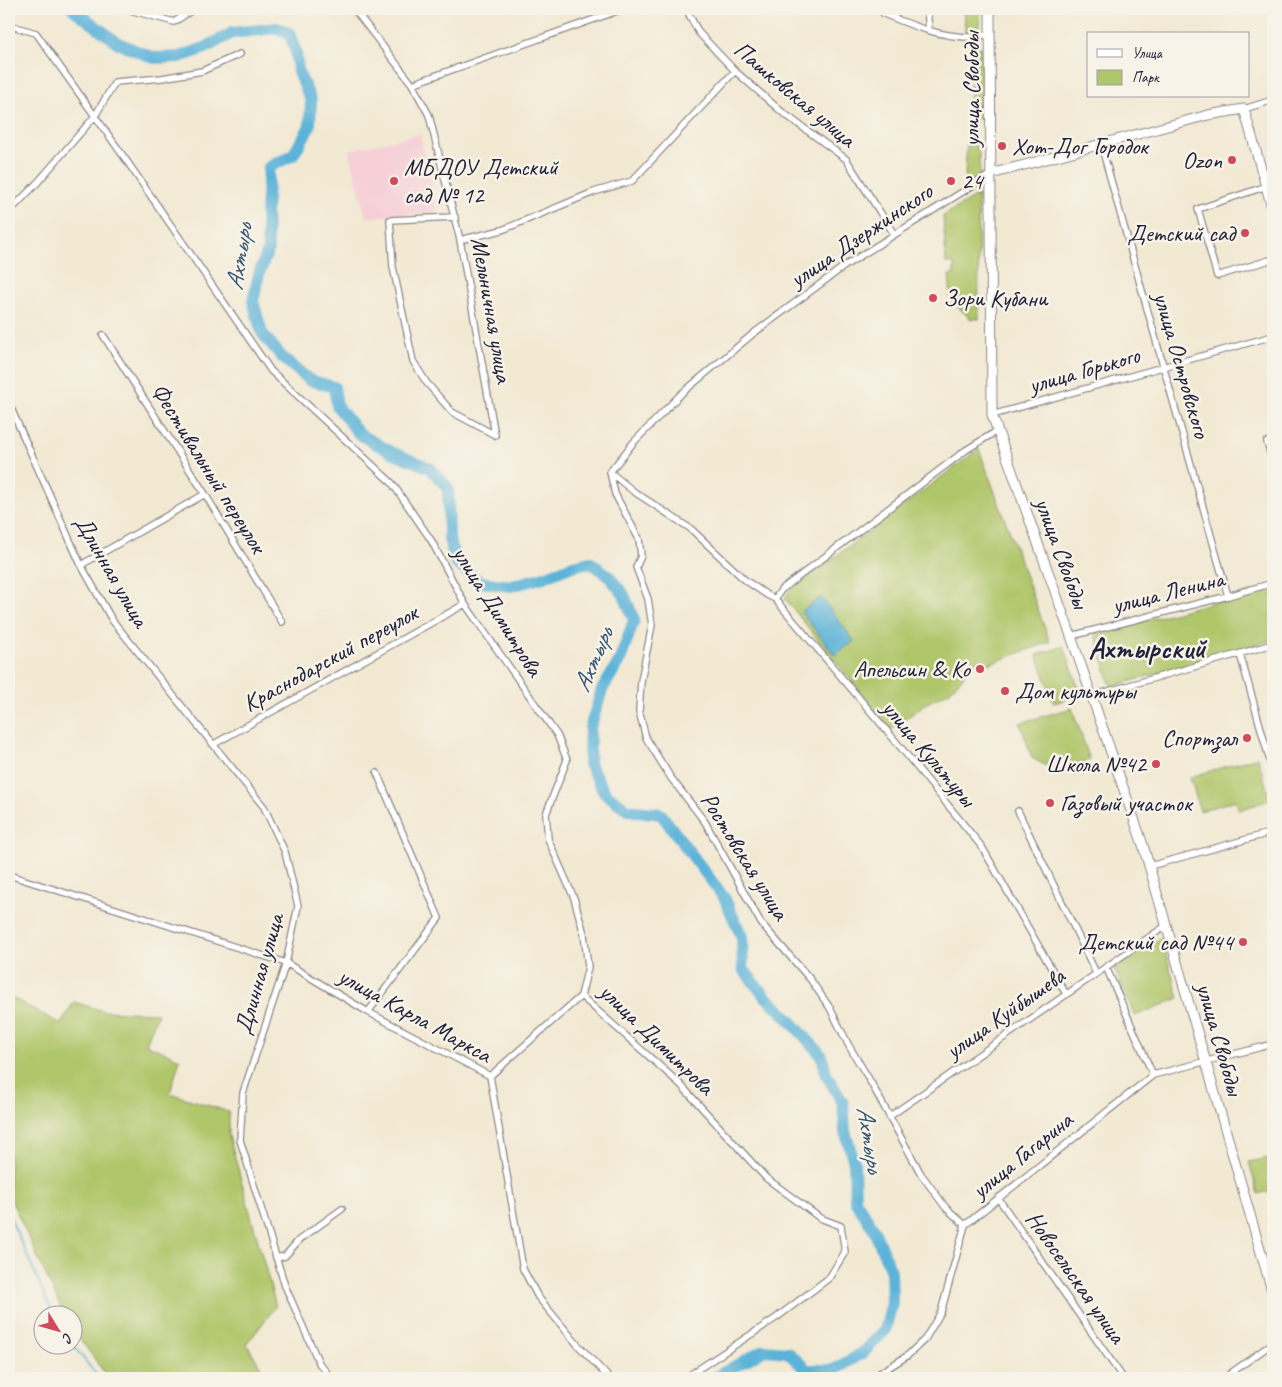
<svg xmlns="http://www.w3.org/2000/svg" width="1282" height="1387" font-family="Caveat,sans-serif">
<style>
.built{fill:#f6cfd7}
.green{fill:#b0c66a;stroke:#697452}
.water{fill:#5cb3d9;stroke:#3f6a8a}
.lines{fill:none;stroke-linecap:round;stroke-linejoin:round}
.stream{stroke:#5cb3d9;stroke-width:2}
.river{stroke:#5cb3d9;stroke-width:12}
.street-casing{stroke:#8a8687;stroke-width:8}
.secondary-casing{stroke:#8a8687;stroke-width:11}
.street{stroke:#fff;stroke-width:5.5}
.secondary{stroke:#fff;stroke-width:9}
.poi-dot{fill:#d1495b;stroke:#f7f3e8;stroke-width:2}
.labels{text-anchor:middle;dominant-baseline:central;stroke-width:5;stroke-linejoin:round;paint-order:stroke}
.street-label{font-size:24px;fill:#22223b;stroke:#f7f3e8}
.poi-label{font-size:24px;fill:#22223b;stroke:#f7f3e8;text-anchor:start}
.water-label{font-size:25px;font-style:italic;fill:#365572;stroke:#f7f3e8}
.district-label{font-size:29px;font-weight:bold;fill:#22223b;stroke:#f7f3e8}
</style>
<rect width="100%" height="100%" fill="#f7f3e8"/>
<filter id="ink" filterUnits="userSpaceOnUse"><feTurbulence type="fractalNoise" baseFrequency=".02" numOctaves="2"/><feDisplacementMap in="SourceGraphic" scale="10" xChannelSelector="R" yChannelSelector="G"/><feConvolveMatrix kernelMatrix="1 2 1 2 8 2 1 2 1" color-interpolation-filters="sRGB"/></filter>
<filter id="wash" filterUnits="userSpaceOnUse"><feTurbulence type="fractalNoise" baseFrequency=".0096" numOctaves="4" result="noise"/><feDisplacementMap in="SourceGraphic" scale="20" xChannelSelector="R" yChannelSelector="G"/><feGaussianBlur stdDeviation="1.12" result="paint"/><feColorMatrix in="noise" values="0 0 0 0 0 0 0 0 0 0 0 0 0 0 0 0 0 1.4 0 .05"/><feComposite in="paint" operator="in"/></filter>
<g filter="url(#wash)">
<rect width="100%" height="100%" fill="#f2e9d3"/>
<path class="built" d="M420,134L438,212L366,218L349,150Z"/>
<path class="green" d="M964,9H981L980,25L974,31H965Z
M981,47L982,112L974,123L972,135L975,145L979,153L980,177L968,183L965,175L972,57L975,49Z
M978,195L979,319H971L951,301L949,275H954V264L946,263L943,216Z
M979,449L1050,642L985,665L979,659L950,691L925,704L891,730L785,599L789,591Z
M1273,586V640L1111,687L1095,634Z
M1064,646L1081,695L1054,703L1037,655Z
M1072,708L1090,760L1056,771L1032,758L1020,723Z
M1258,757L1270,800L1239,810L1236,800L1200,811L1190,777Z
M1161,938L1179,998L1135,1016L1114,968Z
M9,998L16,1000L61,1024L74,1002L104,1011L158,1013L146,1044L180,1059L170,1093L229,1112V1136L276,1306L247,1344L267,1378H108L73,1329L72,1314H64L12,1202L9,1199Z
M1273,1157V1190L1258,1194L1249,1162Z"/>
<path class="water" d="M821,597L854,641L835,655L801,612Z"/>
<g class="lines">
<path class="stream" d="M9,1215L53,1314
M72,1344L99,1378"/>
<path class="river" d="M73,9L118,43L154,58L179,57L205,48L232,33L277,28L289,33L296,52L298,72L311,100L310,126L293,155L269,167L266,213L268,250L259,274L253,301L262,333L282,357L309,380L334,387L337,406L359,434L391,452L430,468L448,488L449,539L456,563L480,582L511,586L544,577L573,566L590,562L608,575L624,595L634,620L620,660L602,690L590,728L589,764L605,793L628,810L661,814L725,899L742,937L743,969L764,995L787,1017L822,1056L826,1074L843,1103L845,1131L854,1163L855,1200L873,1228L891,1271L892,1303L885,1330L864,1352L834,1370H807L787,1352L764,1350L714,1378"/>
</g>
</g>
<g filter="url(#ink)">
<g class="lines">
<defs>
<path id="street" d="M126,9L174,22L194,9
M354,9L412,84L429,115L460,240L495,435
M686,9L699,33L735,71L782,112L846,159L894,234
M879,9L884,14C911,25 937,36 967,37C974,37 983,35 990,35
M927,9L929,31
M9,25L36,33L124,157L271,371L392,483L431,540L465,604L557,735L567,760L546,814L548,839L574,898L584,934L588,967L581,996L680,1084L766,1178L820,1218L841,1226L845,1252L829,1278L776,1318L691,1374L686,1378
M412,84L623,9
M1244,109L1273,100
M1101,145L1228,596
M1273,184L1198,209L1217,276L1273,259
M9,212L38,182L95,116L115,82L162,78L202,71L240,54
M455,217L390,220L393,267L413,361L426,382L452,412L495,435
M460,240L502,230L594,192L632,181L735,71
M103,335L205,494L282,622
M9,404L81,565L112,620L264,807L285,852L298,906L286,963L243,1093L240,1140L285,1286L319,1363L331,1378
M992,415L1273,336
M1273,440L1267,442L1273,463
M610,472L615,494L639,539L641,556L636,567L648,599L652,625L641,681L639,711L646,738L671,778L705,822L761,923L810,979L830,1008L849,1046L870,1081L921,1174L946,1208L965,1225
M610,472L633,443L681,394L754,333L846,265L991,174
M611,473L633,491L691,529L745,580L767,595L775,599L893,738L982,847L1066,994
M81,565L205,494
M775,599L781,590L966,450L997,431
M1071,636L1228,596L1273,583
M1240,654L1273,772
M1092,696L1273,644
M214,744L465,604
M1018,811L1096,973
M1150,866L1273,832
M9,875L286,963L368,1012L490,1076L523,1269L538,1297L577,1344L609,1378
M1106,967L1153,1075
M368,1012L439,918L377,773
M490,1076L581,996
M890,1116L1167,925
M998,1198L1123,1378
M276,1258L285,1256L299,1240L342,1209
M872,1378L907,1356L925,1339L941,1312L965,1225L1153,1075L1273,1044
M1224,1378L1273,1343"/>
<path id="secondary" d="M990,9L992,415L1071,636L1143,845L1273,1294
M991,174L1208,115L1244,109L1273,211"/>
</defs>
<use href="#street" class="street-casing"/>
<use href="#secondary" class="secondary-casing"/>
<use href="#street" class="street"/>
<use href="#secondary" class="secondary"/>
</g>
</g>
<g class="poi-dot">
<circle cx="1002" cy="146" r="5"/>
<circle cx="1232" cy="160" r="5"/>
<circle cx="394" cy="181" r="5"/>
<circle cx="951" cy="181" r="5"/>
<circle cx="1245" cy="233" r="5"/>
<circle cx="933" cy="298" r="5"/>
<circle cx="980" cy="669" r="5"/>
<circle cx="1005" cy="691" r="5"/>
<circle cx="1247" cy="738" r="5"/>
<circle cx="1156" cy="764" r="5"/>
<circle cx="1050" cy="803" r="5"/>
<circle cx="1243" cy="942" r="5"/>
</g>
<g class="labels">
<g class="street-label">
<text transform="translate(971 89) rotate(-90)">улица Свободы</text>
<text transform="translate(795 94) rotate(40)">Пашковская улица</text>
<text transform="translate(861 235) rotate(-34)">улица Дзержинского</text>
<text transform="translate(492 310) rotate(80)">Мельничная улица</text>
<text transform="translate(1182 365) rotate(74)">улица Островского</text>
<text transform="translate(1084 370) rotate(-16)">улица Горького</text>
<text transform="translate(209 468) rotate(58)">Фестивальный переулок</text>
<text transform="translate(1062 553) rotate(70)">улица Свободы</text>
<text transform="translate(112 571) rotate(60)">Длинная улица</text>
<text transform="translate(1168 592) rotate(-14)">улица Ленина</text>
<text transform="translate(498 611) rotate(58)">улица Димитрова</text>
<text transform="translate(330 658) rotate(-29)">Краснодарский переулок</text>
<text transform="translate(929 753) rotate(50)">улица Культуры</text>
<text transform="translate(745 856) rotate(58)">Ростовская улица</text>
<text transform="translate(259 974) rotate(-74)">Длинная улица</text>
<text transform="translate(1005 1013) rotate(-35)">улица Куйбышева</text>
<text transform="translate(415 1015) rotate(29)">улица Карла Маркса</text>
<text transform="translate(657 1039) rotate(44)">улица Димитрова</text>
<text transform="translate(1220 1039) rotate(74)">улица Свободы</text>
<text transform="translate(1022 1155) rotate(-39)">улица Гагарина</text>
<text transform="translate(1076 1277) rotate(55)">Новосельская улица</text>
</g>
<g class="poi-label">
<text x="1012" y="146">Хот-Дог Городок</text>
<text x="1222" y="160" text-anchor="end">Ozon</text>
<text x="404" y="167">МБДОУ Детский<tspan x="404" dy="28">сад № 12</tspan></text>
<text x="961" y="181">24</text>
<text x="1235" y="233" text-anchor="end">Детский сад</text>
<text x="943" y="298">Зори Кубани</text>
<text x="970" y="669" text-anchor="end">Апельсин &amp; Ко</text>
<text x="1015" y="691">Дом культуры</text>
<text x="1237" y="738" text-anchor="end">Спортзал</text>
<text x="1146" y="764" text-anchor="end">Школа №42</text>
<text x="1060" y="803">Газовый участок</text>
<text x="1233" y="942" text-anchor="end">Детский сад №44</text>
</g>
<g class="water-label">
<text transform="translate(239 257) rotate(-81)">Ахтырь</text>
<text transform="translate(593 660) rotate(-67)">Ахтырь</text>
<text transform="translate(870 1139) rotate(81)">Ахтырь</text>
</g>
<g class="district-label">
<text x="1147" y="648">Ахтырский</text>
</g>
</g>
<rect width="1282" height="1387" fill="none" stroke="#f7f3e8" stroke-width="30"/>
<rect x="1087" y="32" width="162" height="65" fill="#f7f3e8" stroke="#a29fa3"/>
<rect x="1097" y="49" width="25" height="8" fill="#ffffff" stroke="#a29fa3"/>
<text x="1132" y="58" font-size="15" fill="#22223b">Улица</text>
<rect x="1097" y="70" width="25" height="15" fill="#b0c66a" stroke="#a29fa3"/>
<text x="1132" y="82" font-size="15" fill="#22223b">Парк</text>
<g transform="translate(58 1330) rotate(127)"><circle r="24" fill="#f7f3e8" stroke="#a29fa3"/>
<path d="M0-4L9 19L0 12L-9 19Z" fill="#d1495b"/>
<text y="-8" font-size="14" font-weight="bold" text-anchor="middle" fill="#22223b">С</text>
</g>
</svg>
